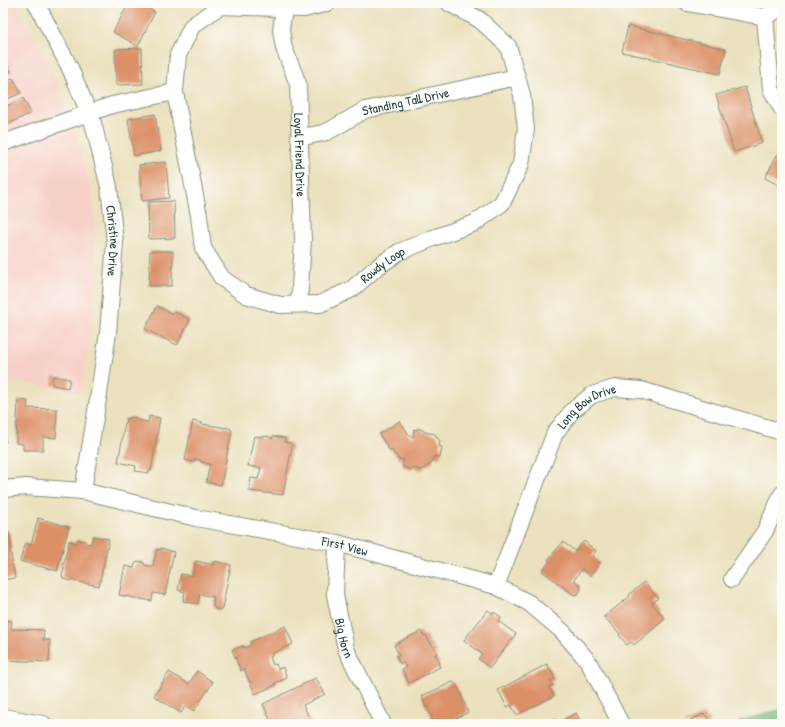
<svg xmlns="http://www.w3.org/2000/svg" width="785" height="727" font-family="'Patrick Hand',sans-serif">
<style>
.built{fill:#f7d1c8}
.forest{fill:#6daf72;stroke:#467653}
.building{fill:#dc9068}
.lines{fill:none;stroke-linecap:round;stroke-linejoin:round}
.minor-casing{stroke:#858f79;stroke-width:18}
.minor{stroke:#fff;stroke-width:16}
.labels{text-anchor:middle;dominant-baseline:central;stroke-width:3.5;stroke-linejoin:round;paint-order:stroke}
.street-label{font-size:13px;fill:#1f3d34;stroke:#fdfcf7}
</style>
<rect width="100%" height="100%" fill="#fdfcf7"/>
<filter id="ink" filterUnits="userSpaceOnUse"><feTurbulence type="fractalNoise" baseFrequency=".025" numOctaves="2"/><feDisplacementMap in="SourceGraphic" scale="8" xChannelSelector="R" yChannelSelector="G"/><feConvolveMatrix kernelMatrix="1 2 1 2 8 2 1 2 1" color-interpolation-filters="sRGB"/></filter>
<filter id="wash" filterUnits="userSpaceOnUse"><feTurbulence type="fractalNoise" baseFrequency=".012" numOctaves="4" result="noise"/><feDisplacementMap in="SourceGraphic" scale="16" xChannelSelector="R" yChannelSelector="G"/><feGaussianBlur stdDeviation="0.9" result="paint"/><feColorMatrix in="noise" values="0 0 0 0 0 0 0 0 0 0 0 0 0 0 0 0 0 1.4 0 .05"/><feComposite in="paint" operator="in"/></filter>
<g filter="url(#wash)">
<rect width="100%" height="100%" fill="#ebe1be"/>
<path class="built" d="M3,3H14L47,59L72,121L93,196L96,263L91,328L82,393L21,382L3,386Z"/>
<path class="forest" d="M782,709V724H740L739,721Z"/>
<g id="blocks">
<path class="building" d="M129,3H138L155,12L138,46L113,32Z
M628,26L726,49L720,74L622,52Z
M142,48L143,84L116,85L115,49Z
M3,56L11,72L3,76Z
M13,78L21,93L3,101V83Z
M745,87L762,143L734,152L716,95Z
M23,98L31,113L3,127V108Z
M155,114L161,151L134,156L128,119Z
M777,155L782,158V187L765,178Z
M166,162L169,198L142,201L139,165Z
M174,201L175,238L149,239L148,202Z
M150,251H173L172,286H149Z
M157,306L173,314L175,312L190,320L177,345L145,329Z
M53,376L70,379L68,388L52,385Z
M18,400L28,401L27,408L57,409L56,438L43,437V450H23V444L16,443Z
M149,416L160,418L151,471H149V473L135,471L136,466L118,462L126,418L128,419L131,417L136,418L138,420L148,422Z
M193,421L202,423L201,424L222,427V428L227,427L232,430L221,485L206,482L210,464L201,462V460L195,459L194,462L185,460Z
M400,421L410,436L413,437L414,429L417,430L418,428L423,430L424,432L435,434L441,443L440,442L439,446L442,447L440,458L434,456L432,463L421,470L413,468L410,470L402,466L404,460L397,459L398,457L396,455H395L392,450L390,451L379,434Z
M3,429L6,442L3,443Z
M254,436L262,437L268,436L272,439L273,436L285,438V442L290,443L292,446L283,495L249,491L251,478L258,479L261,468L248,466Z
M38,518L69,527L57,571L20,561L25,543L31,545Z
M9,532L12,549H10L15,578L3,580V533Z
M93,536L109,539L99,586L74,581V579H73L70,581L64,579L62,576L64,568L63,567L69,541L76,543L77,539L85,541V543L91,544Z
M584,541L596,551L592,556L600,563L590,576L582,569L574,580L581,586L580,591L578,594L574,595L542,571L550,561L548,560L563,542L575,551Z
M161,548L174,552L165,595L153,593L152,601L119,595L125,566L134,568L135,564L138,561L143,562L145,565L153,567L157,549L160,550Z
M196,561L213,565L214,561L231,565L224,598L225,599L223,608L219,610L215,609L213,605L214,597L200,594L198,604L183,601L185,592L178,590L181,574L192,576Z
M644,582L658,598L652,603L665,619L634,645L631,642L627,645L619,635L620,634L604,617L630,596L629,595Z
M488,610L493,614L494,612L501,617L498,621L516,634L490,668L478,659L482,654L464,640Z
M3,620L12,621L11,629L44,630L43,640H50L49,662L3,660Z
M285,626L293,644L271,654L272,656L270,657L273,665L276,664L278,669L283,667L287,678L275,683L276,685L255,694L244,669L241,671L232,650L243,646L244,648L251,645L250,642Z
M421,631L424,636L426,635L430,643H431L437,653L434,655H436L440,663L438,664L440,667L409,683L402,669L406,667L403,662L400,664L396,656L399,655L394,645Z
M547,664L555,679L550,681L553,685L549,687L554,696L517,715L511,705L507,707L498,690Z
M197,671L213,682L194,711L186,706L181,713L154,696L169,672L189,684Z
M316,678L325,694L303,705L312,724H272L263,704Z
M453,682L458,688L468,712L455,719L457,724H428L427,722L433,720L427,707L426,708L422,696Z
M576,713L582,724H545L555,719L557,723Z
M704,714L709,719V724H682Z"/>
</g>
</g>
<g filter="url(#ink)">
<use href="#blocks" fill-opacity="0" stroke="#858f79" stroke-width="1"/>
<g class="lines">
<defs>
<g id="minor">
<path id="s1" d="M36,3L70,68L93,123L109,187L115,242L108,333L99,393L83,491"/>
<path id="s2" d="M328,3L304,9L220,6L192,26L178,55L175,92L199,216L203,248L222,278L246,295L280,305L320,304L352,289L376,268L399,252L433,238L475,223L502,203L521,164L526,129L522,95L508,46L480,20L449,3"/>
<path d="M687,3L765,17"/>
<path id="s3" d="M284,8L281,30L284,48L298,84L303,240L299,304"/>
<path d="M765,17L771,89L782,109"/>
<path d="M765,17L782,7"/>
<path id="s4" d="M299,138L327,132L365,110L517,77"/>
<path d="M3,143L112,105L175,92"/>
<path id="s5" d="M3,489L26,487L83,491L196,518L337,543L496,586L529,603L562,631L588,661L621,724"/>
<path id="s6" d="M337,543L335,595L346,649L383,724"/>
<path d="M732,579L765,531L782,494"/>
<path id="s7" d="M496,586L555,433L572,411L592,395L615,388L641,390L782,432"/>
<path d="M3,717L43,724"/>
</g>
</defs>
<use href="#minor" class="minor-casing"/>
<use href="#minor" class="minor"/>
</g>
</g>
<g class="labels">
<g class="street-label">
<text stroke="none"><textPath href="#s4" startOffset="114">Standing Tall Drive</textPath></text>
<text stroke="none"><textPath href="#s3" startOffset="150">Loyal Friend Drive</textPath></text>
<text stroke="none"><textPath href="#s1" startOffset="253">Christine Drive</textPath></text>
<text stroke="none"><textPath href="#s2" startOffset="586">Rowdy Loop</textPath></text>
<text stroke="none"><textPath href="#s7" startOffset="207">Long Bow Drive</textPath></text>
<text stroke="none"><textPath href="#s5" startOffset="348">First View</textPath></text>
<text stroke="none"><textPath href="#s6" startOffset="96">Big Horn</textPath></text>
</g>
</g>
<rect width="785" height="727" fill="none" stroke="#fdfcf7" stroke-width="16"/>
</svg>
